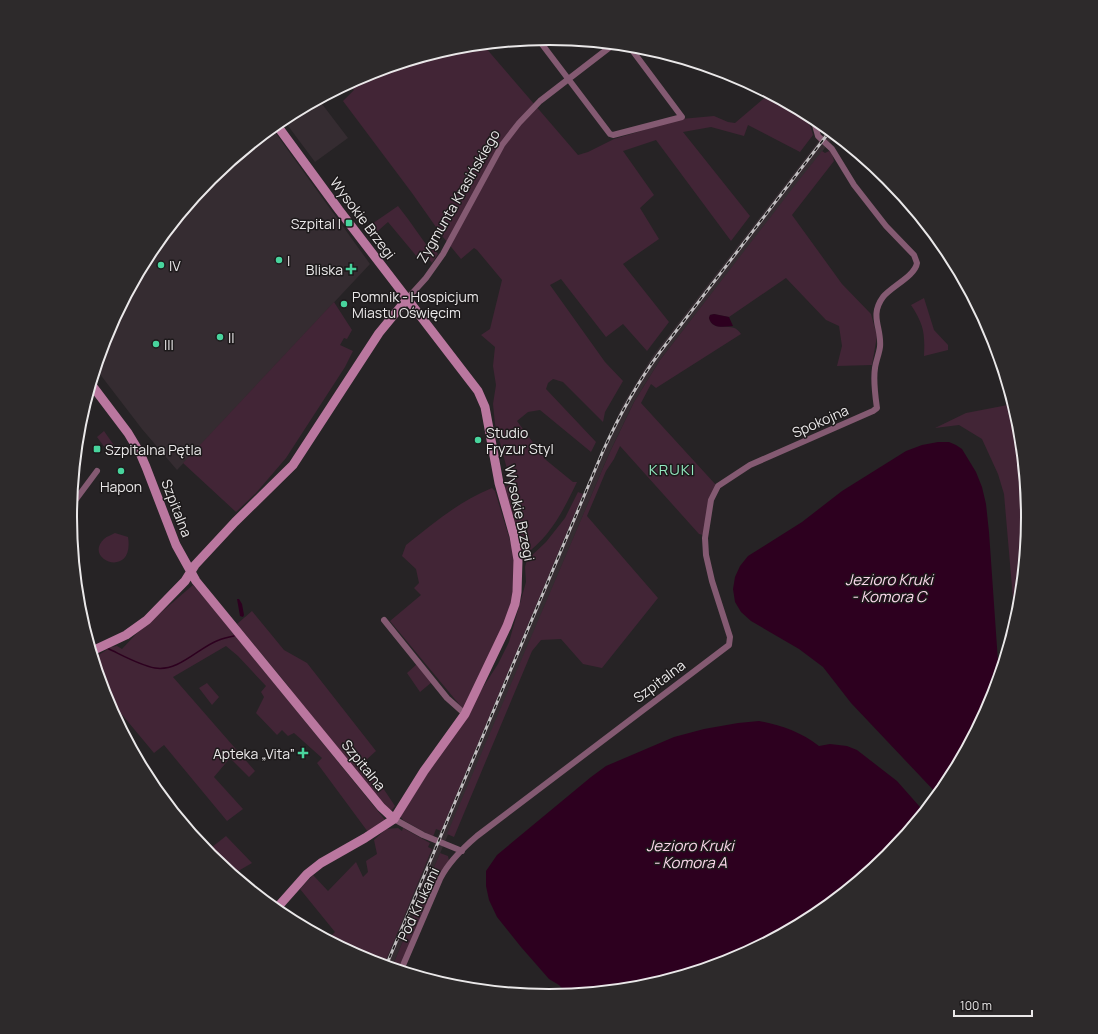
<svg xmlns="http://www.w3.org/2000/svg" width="1098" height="1034" font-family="Manrope,sans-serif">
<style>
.built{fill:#352c31}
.green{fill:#422536}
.water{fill:#2d001f}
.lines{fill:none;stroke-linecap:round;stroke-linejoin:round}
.stream{stroke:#2d001f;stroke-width:1.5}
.street{stroke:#845a72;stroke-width:6}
.secondary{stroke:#ba779f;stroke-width:9}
.rail-casing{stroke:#c1bec0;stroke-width:3}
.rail{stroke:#1d1a1b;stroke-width:1.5;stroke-dasharray:4.5;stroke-linecap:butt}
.poi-dot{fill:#48d49d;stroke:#1d1a1b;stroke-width:1.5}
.labels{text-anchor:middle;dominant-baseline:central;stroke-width:3;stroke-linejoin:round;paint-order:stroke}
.street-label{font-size:14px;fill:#eae8e9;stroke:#1d1a1b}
.poi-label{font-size:14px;fill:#eae8e9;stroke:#1d1a1b;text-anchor:start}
.neighbourhood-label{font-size:15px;letter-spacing:1px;fill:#94e9c1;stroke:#1d1a1b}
.water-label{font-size:15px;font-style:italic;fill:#fbd8eb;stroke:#1d1a1b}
.rim{fill:none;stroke:#eae8e9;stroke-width:2}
</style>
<rect width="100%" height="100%" fill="#262325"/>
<path class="built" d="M319,100L348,138L315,162L283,119Z
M272,128L370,264L177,470L142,429L96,369L107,333L151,251L210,178Z
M828,129L835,135L660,360L634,402L609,454L392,967L384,965L505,676L622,406L652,357Z"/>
<path class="green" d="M489,44L485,47L578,155L588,152L614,139L681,119L714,116L728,122L735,123L769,94C788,104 808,111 813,135L800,152L748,125L744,136L711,127L683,132L750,216L731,241L656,140L623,151L654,195L640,208L659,239L623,264L669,322L647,351L623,324L606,337L561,279L550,285L605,362L623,381L605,412L603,422L563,382L553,379L548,383L546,389L596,442L591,452L540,410L528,412L517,421L546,460L573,482H577C564,509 550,538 524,555L520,552L502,489L511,484L495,424L493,404L496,385L493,366L495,347L481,335L490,329L502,280L477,250L474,248L461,259L443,237L412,193L343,101L354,90L350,83L366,74L456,47Z
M831,150L834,161L792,215L842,284L871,314L877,336L872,365L837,366L842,346L839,326L826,320L786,278L729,317L714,314L710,315L709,318C714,335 732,319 741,334L656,388L651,384L641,403L716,485L703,535L699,534L620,446L614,459L606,471L587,516L658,598L602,668L583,664L561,639L541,640L532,651L454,837L447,834L609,454L634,402L660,360L799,180L822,151L825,153Z
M398,206L408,219L430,250L433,247L438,254L432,263L424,253L418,258L388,222L371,237L366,228Z
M924,298L934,330L948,345V350L924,356C925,333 924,325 911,305Z
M334,302L352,330L347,339L344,338L340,345L353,351L345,367L286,458L256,493L236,512L183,463Z
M1013,404L1019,424L1028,517L1019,611L1015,622L1004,494L998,474L982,439L959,425L935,428L966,413Z
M104,431L118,451L111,456L97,437Z
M492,488L495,491L515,557L511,620L463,709L390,621L421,595L414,588L419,583L416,569L402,556L406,545C433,524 459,501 492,488Z
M578,492L583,494L441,831L436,829L433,837L403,820L400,816L498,664L509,642L526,582L525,567L527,560L546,542L565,518Z
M115,533L128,537C135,580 82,560 104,539C107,536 112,535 115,533Z
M193,585L231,629L246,649L386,821L368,832L317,763L322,758L294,733L288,736L282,730L277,735L256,713L264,697L261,692L266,686L238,656L226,646L173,677L255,771L249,777L230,758L214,777L243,809L227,821L164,745L154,753L104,693L94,658L111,647L117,646L122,649L136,634Z
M252,611L284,650L307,663L376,751L365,761L395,806L392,810L389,809L381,803L296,699L289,687L237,624Z
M417,664L432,682L420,692L407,673Z
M207,683L219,697L212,705L199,688Z
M398,828L402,831L403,828L430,843L428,847L432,849L384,965L365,959L330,940L331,936L335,932L300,889L313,875L328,891L356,862L363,877L368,872L366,861L377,854L374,840L386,829Z
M226,836L252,863L233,874L207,851Z
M440,853L448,856L449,861L438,875L399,970L392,967Z"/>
<path class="water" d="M714,314L729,317L733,326C723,327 712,329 709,318L710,315Z
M938,442H949L956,445L962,449L976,472L982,487L986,504L989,532L999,676L991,701L947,783L938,795L851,703L823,667L799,649L751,621L741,612L735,602L733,589L735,577L740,566L748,556L802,522L842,491L906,451L922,445Z
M237,599H239L242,604L244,615L243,617L240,616Z
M759,721C781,725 801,732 819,746L830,744L847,746L857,750L897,781L920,807L923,813L888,856L815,915L732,960L642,987L568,994L559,985L549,979L521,947L497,917L489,900L486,886V871L497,855L591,777L606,766L674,737L704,729L738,723Z"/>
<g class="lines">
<path class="stream" d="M90,645H96
M107,648C122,655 139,665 155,668C179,672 199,647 219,640C224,638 229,637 234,636"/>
<path class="street" d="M538,39L610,134L613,135L682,117L629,46
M407,299L426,278L443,254L502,145L519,123L540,101L614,44
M71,506L97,471
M384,620L447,698L465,714
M394,819L423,835L462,851
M401,970L440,879C448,863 463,848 477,836L729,645L730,637L712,581L706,555L705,538L711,500L718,486L750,465L873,411L877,408C875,394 873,381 875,368C876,361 879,354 880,347C882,328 869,316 883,297C892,286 915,276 917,263L914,255L886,226L854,185L832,149L818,136L815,125L810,116"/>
<path class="secondary" d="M91,384L128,433L140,453L146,467L176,545L196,581L381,807L394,819
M92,651L126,635L147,620L185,581L195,565L235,522L293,465L379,333L407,299
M276,909L307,874L321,863L365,838L394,819L424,771L465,714L507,626L515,604L517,592L518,560L514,536L499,483L485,407L478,391L339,210L276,124"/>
<defs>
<path id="rail" d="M386,966L603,451C619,416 637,383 660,352L830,131"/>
</defs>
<use href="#rail" class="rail-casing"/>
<use href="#rail" class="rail"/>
</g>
<g class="poi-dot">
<rect x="345" y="219" width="8" height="8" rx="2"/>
<circle cx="279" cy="260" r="4"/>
<circle cx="161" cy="265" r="4"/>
<path d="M349 263h4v4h4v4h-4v4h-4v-4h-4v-4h4z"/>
<circle cx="344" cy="304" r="4"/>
<circle cx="220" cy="337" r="4"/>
<circle cx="156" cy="344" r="4"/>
<circle cx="478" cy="440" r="4"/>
<rect x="93" y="445" width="8" height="8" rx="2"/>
<circle cx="121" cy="471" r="4"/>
<path d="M301 747h4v4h4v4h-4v4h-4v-4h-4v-4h4z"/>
</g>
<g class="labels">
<g class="street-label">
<text transform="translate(458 196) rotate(-60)">Zygmunta Krasińskiego</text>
<text transform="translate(363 218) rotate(53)">Wysokie Brzegi</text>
<text transform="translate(820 421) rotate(-24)">Spokojna</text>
<text transform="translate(177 508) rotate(69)">Szpitalna</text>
<text transform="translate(520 513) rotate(78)">Wysokie Brzegi</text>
<text transform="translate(659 681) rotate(-37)">Szpitalna</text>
<text transform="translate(364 765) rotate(51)">Szpitalna</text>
<text transform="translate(418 904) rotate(-65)">Pod Krukami</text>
</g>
<g class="poi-label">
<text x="341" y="223" text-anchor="end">Szpital I</text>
<text x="287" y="260">I</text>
<text x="169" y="265">IV</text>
<text x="343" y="269" text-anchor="end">Bliska</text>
<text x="352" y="296">Pomnik - Hospicjum<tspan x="352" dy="16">Miastu Oświęcim</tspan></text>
<text x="228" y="337">II</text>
<text x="164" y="344">III</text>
<text x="486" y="432">Studio<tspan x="486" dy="16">Fryzur Styl</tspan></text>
<text x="105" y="449">Szpitalna Pętla</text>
<text x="121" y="486" text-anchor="middle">Hapon</text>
<text x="295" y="753" text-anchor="end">Apteka „Vita”</text>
</g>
<g class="neighbourhood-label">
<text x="672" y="469">KRUKI</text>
</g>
<g class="water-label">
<text x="889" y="579">Jezioro Kruki<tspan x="889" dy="17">- Komora C</tspan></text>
<text x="690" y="845">Jezioro Kruki<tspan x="690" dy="17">- Komora A</tspan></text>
</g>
</g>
<path d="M0 0H1098V1034H0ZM77 517a472 472 0 1 1 944 0a472 472 0 1 1-944 0Z" fill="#2d2a2b" fill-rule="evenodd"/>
<path class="rim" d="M77 517a472 472 0 1 1 944 0a472 472 0 1 1-944 0Z"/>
<path d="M954 1010v6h78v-6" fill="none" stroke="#eae8e9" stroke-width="2"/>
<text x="960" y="1010" font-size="12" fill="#eae8e9" stroke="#1d1a1b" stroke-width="3" paint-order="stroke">100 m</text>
</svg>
